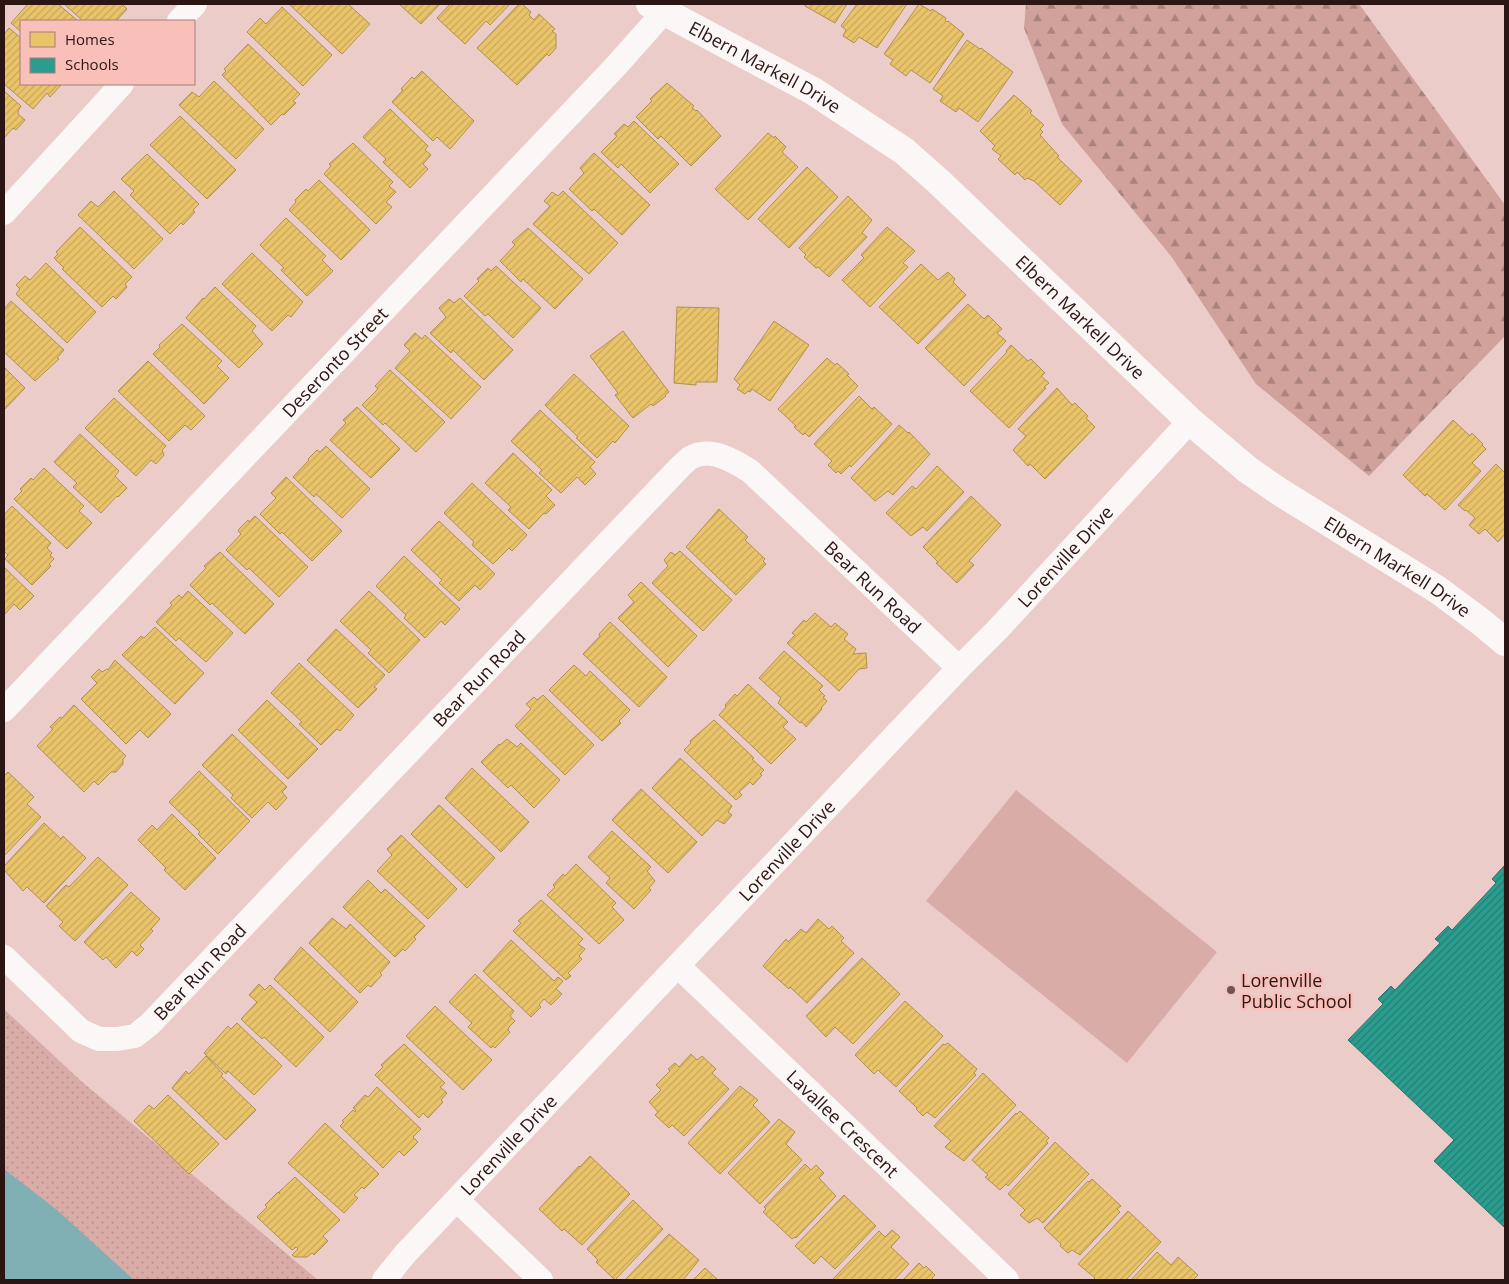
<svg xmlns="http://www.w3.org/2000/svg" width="1509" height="1284" font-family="'Open Sans',sans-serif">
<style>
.green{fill:url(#green-dots)}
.forest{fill:url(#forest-firs)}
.pitch{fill:#d9aca7}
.water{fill:#80afb4}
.homes{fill:url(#homes-hatch);stroke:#b09050}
.schools{fill:url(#schools-hatch);stroke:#2a746a}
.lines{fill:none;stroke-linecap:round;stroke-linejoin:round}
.street{stroke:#fcf7f7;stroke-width:24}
.secondary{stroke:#fcf7f7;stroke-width:28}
.poi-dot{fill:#6e5653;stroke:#f9c0ba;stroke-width:2}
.labels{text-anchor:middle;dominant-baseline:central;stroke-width:5;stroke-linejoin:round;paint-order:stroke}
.street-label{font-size:18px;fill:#2b1614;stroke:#f9c0ba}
.poi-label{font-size:18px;fill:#2b1614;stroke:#f9c0ba;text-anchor:start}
</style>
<defs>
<pattern id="green-dots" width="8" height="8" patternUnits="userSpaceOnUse" patternTransform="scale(1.25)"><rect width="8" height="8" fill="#d9aca7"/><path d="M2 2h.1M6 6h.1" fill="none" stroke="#ba938f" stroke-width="1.8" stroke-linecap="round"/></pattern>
<pattern id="forest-firs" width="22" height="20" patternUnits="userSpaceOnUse" patternTransform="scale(1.25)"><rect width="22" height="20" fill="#d1a19b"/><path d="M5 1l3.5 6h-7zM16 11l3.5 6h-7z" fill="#aa827d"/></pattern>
<pattern id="homes-hatch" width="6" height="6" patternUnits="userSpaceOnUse" patternTransform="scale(1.25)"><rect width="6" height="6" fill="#e9c46a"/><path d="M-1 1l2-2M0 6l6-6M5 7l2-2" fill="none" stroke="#c8a85b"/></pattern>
<pattern id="schools-hatch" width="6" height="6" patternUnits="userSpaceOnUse" patternTransform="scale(1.25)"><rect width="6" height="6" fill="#2a9d8f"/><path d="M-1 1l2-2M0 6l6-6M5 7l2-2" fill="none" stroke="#247f74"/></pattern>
</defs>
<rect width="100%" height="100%" fill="#ebccc8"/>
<path class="green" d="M4,1009L81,1081L318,1280H4Z"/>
<path class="forest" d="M1026,4H1359L1505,205V336L1369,476L1256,384L1171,256L1062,124L1024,28Z"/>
<path class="pitch" d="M1016,790L1217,952L1127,1063L926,901Z"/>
<path class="water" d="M4,1169L57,1210L134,1280H4Z"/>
<path class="homes" d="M28,4H58L78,21H21V32L11,23Z
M64,4H122L127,9L116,21H83Z
M289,4H348L370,24L342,54Z
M399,4H440L421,24Z
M450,4H510L490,25L486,21L465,44L437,18Z
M519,4H522L531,12L529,15L534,20L539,14L555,29L552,31L556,34V48L549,56L547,54L517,85L477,48Z
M805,4H847L835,23L805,6Z
M857,4H907L877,48L859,37L854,43L843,36L846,30L841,26Z
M919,4L931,11L932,9L946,18L945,20L947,22L948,21L964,34L930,83L911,70L906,76L890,64L893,60L884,54Z
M282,7L332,55L303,86L247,32L260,18L266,24Z
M9,28L21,38V84L61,85L50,97L47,93L33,109L4,84V34Z
M967,40L980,49L981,48L1013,72L978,122L959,108L956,112L940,101L943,96L933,89Z
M248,44L300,94L293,101L296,103L284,115L282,114L271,125L222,75L226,71L224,69Z
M422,71L474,121L450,149L437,137L433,141L392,102L403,90L401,89L412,77L414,79Z
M214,81L264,129L236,159L179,105L192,92L199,97Z
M667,83L694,106L692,108L696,111L697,110L721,136L691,166L661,136L658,139L636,117L652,101L650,99Z
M4,91L21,106L18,111V114L25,120L16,130L13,128L4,138Z
M1014,95L1032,111L1030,113L1044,125L1040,129L1043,132L1040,135L1059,156L1057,157L1082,181L1060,205L1034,181L1027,178L1025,180L1017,172L1015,175L998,159L1001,156L992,149L995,146L980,131Z
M390,109L428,146L425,150L431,155L423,164L428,169L410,188L383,162L386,159L363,137Z
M180,116L236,170L207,199L150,145Z
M634,121L679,164L650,193L621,164L618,168L601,152L617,136L614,134L624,124L628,127Z
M768,133L774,138L775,136L786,147L782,152L798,167L748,220L715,189Z
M353,143L393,182L389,186L396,192L386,202L392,207L376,224L324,174L331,166L329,164Z
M594,153L650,205L622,235L594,209L592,211L569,189L584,173L580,168Z
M147,154L199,204L193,210L195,212L183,225L181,223L170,234L130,195L134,191L121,179Z
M807,167L838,197L789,248L758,219Z
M319,180L370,230L341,260L289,210L296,202L295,200L306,189L308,191Z
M114,191L163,239L134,269L78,215L91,201L98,207Z
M563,191L618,243L589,274L533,224L550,206L544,201L552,192L558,196Z
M848,196L872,220L862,233L867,237L829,277L818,267L816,268L804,257L806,255L799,248Z
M286,218L326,256L322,260L333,271L307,296L281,270L284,268L260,245Z
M80,227L132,277L125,284L127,287L116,299L113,296L102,307L62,269L64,268L54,258L58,254L56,252Z
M887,227L915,251L903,263L908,267L870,307L842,280L864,258L861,255Z
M528,228L583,279L555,309L523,279L521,282L500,261L515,245L512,242Z
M252,253L303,302L291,317L288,315L272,331L222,284Z
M46,263L96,312L67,343L16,294L20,289L16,285L25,276L30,280Z
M921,264L938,280L948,272L955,279L953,282L966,295L918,344L879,307Z
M496,266L541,308L513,338L488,314L485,316L464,296L479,281L477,279L488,268L491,271Z
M215,287L256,326L252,331L263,344L239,368L186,318L203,298L204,299Z
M460,298L513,350L484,380L453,350L451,353L430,333L446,317L439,308L449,299L454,303Z
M11,301L64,350L57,358L59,359L35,381L4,352V309Z
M968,304L984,319L988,315L1002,329L997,333L1006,341L964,386L925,348Z
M677,307L719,308L717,382H696V385L674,383Z
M774,321L809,345L770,401L752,389L750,392L748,391L745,394L737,389L740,385L734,379Z
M182,324L222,361L217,366L229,378L204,404L153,354L160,347L159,345Z
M623,331L669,392L665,395L666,396L653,406L651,404L633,418L615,395L618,393L590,356Z
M415,333L422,339L425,335L481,387L451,419L395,368L410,351L404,345Z
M1011,345L1028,361L1031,359L1045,373L1041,376L1049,383L1044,387L1046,388L1009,428L970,391L1007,352L1006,351Z
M827,358L835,365L837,363L849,374L847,375L858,386L809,437L805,433L803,435L794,427L796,426L778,409Z
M148,361L205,416L191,430L185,425L169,441L118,391Z
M4,367L25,388L4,410Z
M390,370L445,422L416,452L385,423L383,425L362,405L378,389L375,386Z
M574,374L629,426L615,443L613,441L597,458L576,438L578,437L545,405Z
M1057,388L1072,405L1075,403L1088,416L1086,418L1095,427L1045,479L1030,464L1028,466L1013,450L1026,436L1018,429Z
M859,396L872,409L874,407L892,424L851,467L850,465L841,474L838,471L836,473L828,465L832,461L814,444Z
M114,398L166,446L162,450L164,455L156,464L151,460L136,476L85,428Z
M357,407L400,449L371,478L330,440L346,423L343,420Z
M540,410L595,462L590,467L596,474L585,485L577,477L561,493L539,473L542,470L511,441Z
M1453,420L1470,436L1472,433L1483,444L1482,445L1486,449L1472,463L1481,471L1445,510L1427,494L1425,496L1403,475Z
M899,425L908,433L909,432L930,454L893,495L888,491L875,501L851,478Z
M80,434L119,471L115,476L127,488L118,497L117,496L101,513L73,487L77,483L54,462Z
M326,446L370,489L342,518L316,494L314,497L293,477L309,460L308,459L317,450L320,452Z
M513,453L552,490L546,496L555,505L546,514L544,513L529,529L508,510L511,507L485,483Z
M1496,464L1504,472L1505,471V534L1498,542L1485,529L1479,534L1469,525L1475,518L1466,510L1465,511L1458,505Z
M937,466L964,492L927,531L923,527L911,536L886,513L912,486L916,489Z
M44,468L84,506L79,511L92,523L67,549L14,499L22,491L20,489L31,478L33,480Z
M286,477L342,531L312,561L282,532L280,534L260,514L276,498L271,493Z
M472,483L527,535L512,551L509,548L493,564L472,545L474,542L444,513Z
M971,496L1001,525L969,561L974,565L957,583L936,563L938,562L923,547Z
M12,506L51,543L47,548L52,553L50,555L54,559L49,564L51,566L32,585L5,559L8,555L4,551V515Z
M719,509L748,537L745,540L765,559L763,561L766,564L736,595L686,547Z
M255,516L308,567L279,597L249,568L247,570L226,550L241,534L238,531L239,529L248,520L249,522Z
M439,521L495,574L480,590L475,585L459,601L439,583L442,580L411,550Z
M680,551L732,600L703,631L652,583L668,566L664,560L671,552L675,555Z
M220,552L274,604L245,634L212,603L210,605L190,585L206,568L204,566Z
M404,556L460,609L445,625L441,621L425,638L404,618L406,615L376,586Z
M4,567L34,596L20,610L14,604L4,615Z
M641,582L697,636L668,667L618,618L634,602L628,595Z
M188,591L233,633L206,662L179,638L176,641L156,622L172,605L170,603L179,595L182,598Z
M369,591L420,640L389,673L368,653L371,650L340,621Z
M815,613L831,627L835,623L848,634L844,639L856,649L853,654L866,653L867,668L859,669L839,691L787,643L795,635L792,633L804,620L806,622Z
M610,622L667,677L639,707L583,654L600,636L599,634Z
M155,627L204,673L175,704L122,655L141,636L144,638Z
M336,629L385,675L374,687L377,689L358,708L307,660Z
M784,651L823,686L819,690L825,696L823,697L827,701L821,708L822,709L806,727L802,722L800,723L778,703L781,698L759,678Z
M115,660L171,714L148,738L140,730L126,744L81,699L97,683L91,677L99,669L102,672L107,669L108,670Z
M299,663L354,715L340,731L337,729L321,745L299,724L302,722L271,693Z
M574,665L586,676L590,671L630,710L619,721L621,723L602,741L549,690Z
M748,684L788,722L783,727L796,739L771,764L719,715L726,707L725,705L735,694L737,696Z
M543,695L594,745L565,775L515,726L531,709L526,704L534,697L537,700Z
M267,700L318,749L288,779L238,730Z
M74,705L126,756L123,759V764L116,772H111L98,785L94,781L84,792L37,746L53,729L50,727L60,717L62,718Z
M714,720L754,758L752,759L764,770L760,774L762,775L753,785L750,782L739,792L742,795L736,800L684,750L691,743L690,741Z
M232,734L287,787L282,792L287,798L276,810L268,802L252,818L231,798L233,795L202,765Z
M507,739L517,747L521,743L560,780L534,808L511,785L508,788L481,762L499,744L500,745Z
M680,758L732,806L728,812L732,815L724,824L717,820L702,836L652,788Z
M472,768L529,822L501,852L445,798Z
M199,771L250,821L218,854L198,834L200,832L169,802Z
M8,772L34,797L27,804L41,817L4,856V776Z
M641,789L697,842L668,873L612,820Z
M439,805L495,858L467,888L411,834Z
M172,814L216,858L185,890L164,870L166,868L138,840L152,825L157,830Z
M44,823L61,839L63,836L86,858L44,903L27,887L23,891L4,870V866Z
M612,831L651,867L647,871L655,881L649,888L651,890L634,909L606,883L610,878L588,857Z
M401,835L457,889L428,919L377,871L392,855L387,849Z
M98,857L128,885L75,941L59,926L63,922L46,906L66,885L69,887Z
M576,864L616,903L612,907L624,920L599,944L547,895L555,887L553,885L563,874L565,876Z
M368,880L381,893L385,889L425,926L414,937L416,939L405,951L403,949L395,957L343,907Z
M131,892L160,919L151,929L153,931L140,945L144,949L137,956L132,951L116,968L106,957L103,960L84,942Z
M541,900L583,939L578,944L585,949L579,956L582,959L568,973L571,976L566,980L513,931L521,923L518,921Z
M332,918L346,929L350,924L390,962L380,973L382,975L371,987L368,985L360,993L309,943Z
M818,919L829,929L832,926L844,938L841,941L854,953L807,1003L790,987L789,989L763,966L786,939L788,942L801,929L806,933Z
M511,940L554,981L558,977L563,981L556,989L562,994L551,1005L544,999L539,1005L541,1007L531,1017L483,971Z
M301,947L358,1002L330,1032L274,979Z
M862,958L900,994L853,1044L835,1027L826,1037L806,1016Z
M475,974L514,1011L510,1016L515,1021L509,1027L508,1030L510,1032L495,1048L493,1046L491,1048L468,1027L472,1023L449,1002Z
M259,984L265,990L270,985L324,1037L296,1067L264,1037L262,1039L241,1019L257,1002L249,995Z
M905,1001L943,1036L896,1087L878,1070L874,1074L855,1055Z
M435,1006L492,1060L463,1090L406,1036Z
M237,1023L282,1066L254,1095L228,1071L226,1074L204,1053L228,1026L231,1029Z
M948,1043L977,1069L974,1073L976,1075L935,1118L927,1112L923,1116L916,1109L917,1108L899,1091L943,1044L945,1045Z
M404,1044L445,1083L440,1087L447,1093L441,1100L443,1102L428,1118L423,1113L419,1118L375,1075L383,1067L381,1065Z
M691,1054L697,1060L702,1056L716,1069L712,1073L729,1089L684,1136L672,1125L669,1128L655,1115L658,1112L649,1102L661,1090L656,1085L670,1071L668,1069L675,1063L679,1067Z
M206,1056L223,1074L221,1076L256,1110L226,1140L172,1088L186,1071L189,1074Z
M983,1073L1016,1105L964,1161L945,1147L951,1141L934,1126Z
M740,1086L758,1100L753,1105L770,1122L720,1174L688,1143Z
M377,1087L421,1129L413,1137L418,1142L404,1156L399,1151L383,1168L340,1126L344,1122L342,1121L353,1110L355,1112L356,1110L353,1108L365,1095L368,1097Z
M168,1095L219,1144L189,1174L134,1121L149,1105L154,1109Z
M1020,1111L1049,1138L1046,1141L1048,1143L1008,1186L1006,1184L1000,1190L985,1177L988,1175L972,1160L1016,1113L1017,1114Z
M779,1119L795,1132L786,1144L802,1160L760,1204L728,1173Z
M325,1123L379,1174L364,1189L362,1187L354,1195L358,1198L344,1213L288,1163Z
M1055,1142L1089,1174L1043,1223L1037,1218L1029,1223L1020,1215L1025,1210L1008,1194Z
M590,1156L630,1194L582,1245L564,1229L562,1231L539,1209L579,1166L580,1167Z
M805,1164L811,1170L816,1165L824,1173L819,1178L836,1196L796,1238L795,1237L792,1239L763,1212L766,1209L764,1207Z
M295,1177L340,1220L323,1236L328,1241L314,1255L312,1253L307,1257H295L292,1255L298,1249L296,1247L292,1250L257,1217L267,1207L265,1205L278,1192L280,1194L279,1192Z
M1092,1179L1121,1206L1117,1209L1120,1212L1080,1255L1072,1250L1068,1253L1060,1246L1061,1244L1044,1228L1088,1181L1089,1182Z
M844,1195L876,1226L835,1269L821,1256L814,1264L795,1246Z
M633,1200L663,1229L615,1280L596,1262L598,1260L587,1249Z
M1128,1211L1161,1242L1126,1280H1093L1095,1278L1078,1264Z
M892,1230L900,1237L891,1247L909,1264L894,1280H832L879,1231L885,1237Z
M669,1234L699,1260L683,1280H625Z
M1157,1252L1171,1265L1178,1257L1198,1275L1193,1280H1131Z
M919,1263L924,1268L926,1266L935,1275L932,1278L934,1280H903Z
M705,1268L718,1280H693Z"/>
<path class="schools" d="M1504,866L1505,1226L1504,1227L1434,1161L1454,1140L1348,1040L1383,1004L1378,999L1391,986L1395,990L1440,943L1435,939L1448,926L1452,930L1496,883L1492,879Z"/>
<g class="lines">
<g class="street">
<path d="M179,21L195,4"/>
<path d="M4,213L122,84"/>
<path id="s1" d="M4,710L615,67L664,12"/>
<path id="s2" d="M4,957L81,1031L99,1039H117L135,1036L150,1024L678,469C682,465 686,461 690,458C710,446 734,461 750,471L959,668"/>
<path id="s3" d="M678,966L1007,1280"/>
<path d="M457,1200L541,1280"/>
<path id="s4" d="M384,1280L405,1254L959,668L998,629L1190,421"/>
</g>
<path class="secondary" id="s5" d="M650,4L813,91L904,151L939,182L1190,421L1248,470L1280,492L1438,590L1481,622L1505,642"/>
</g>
<circle class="poi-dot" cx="1231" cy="990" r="5"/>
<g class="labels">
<g class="street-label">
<text stroke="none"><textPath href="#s5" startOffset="131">Elbern Markell Drive</textPath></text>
<text stroke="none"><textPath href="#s5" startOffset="536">Elbern Markell Drive</textPath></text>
<text stroke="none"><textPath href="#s1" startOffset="480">Deseronto Street</textPath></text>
<text stroke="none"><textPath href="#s4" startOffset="994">Lorenville Drive</textPath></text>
<text stroke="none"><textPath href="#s5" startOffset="941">Elbern Markell Drive</textPath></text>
<text stroke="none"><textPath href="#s2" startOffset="1198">Bear Run Road</textPath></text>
<text stroke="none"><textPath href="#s2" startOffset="659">Bear Run Road</textPath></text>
<text stroke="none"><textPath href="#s4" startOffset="589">Lorenville Drive</textPath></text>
<text stroke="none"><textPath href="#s2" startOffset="254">Bear Run Road</textPath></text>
<text stroke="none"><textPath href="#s3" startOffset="228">Lavallee Crescent</textPath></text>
<text stroke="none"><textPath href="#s4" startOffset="184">Lorenville Drive</textPath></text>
</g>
<g class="poi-label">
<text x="1241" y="980">Lorenville<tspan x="1241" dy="21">Public School</tspan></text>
</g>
</g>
<rect width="1509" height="1284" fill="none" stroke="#2b1614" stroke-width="10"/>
<rect x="20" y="20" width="175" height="65" fill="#f9c0ba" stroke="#a77c78"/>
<rect x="30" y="32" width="25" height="15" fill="#e9c46a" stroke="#a77c78"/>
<text x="65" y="45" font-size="15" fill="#2b1614">Homes</text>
<rect x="30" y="58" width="25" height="15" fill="#2a9d8f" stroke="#a77c78"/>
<text x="65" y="70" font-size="15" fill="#2b1614">Schools</text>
</svg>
